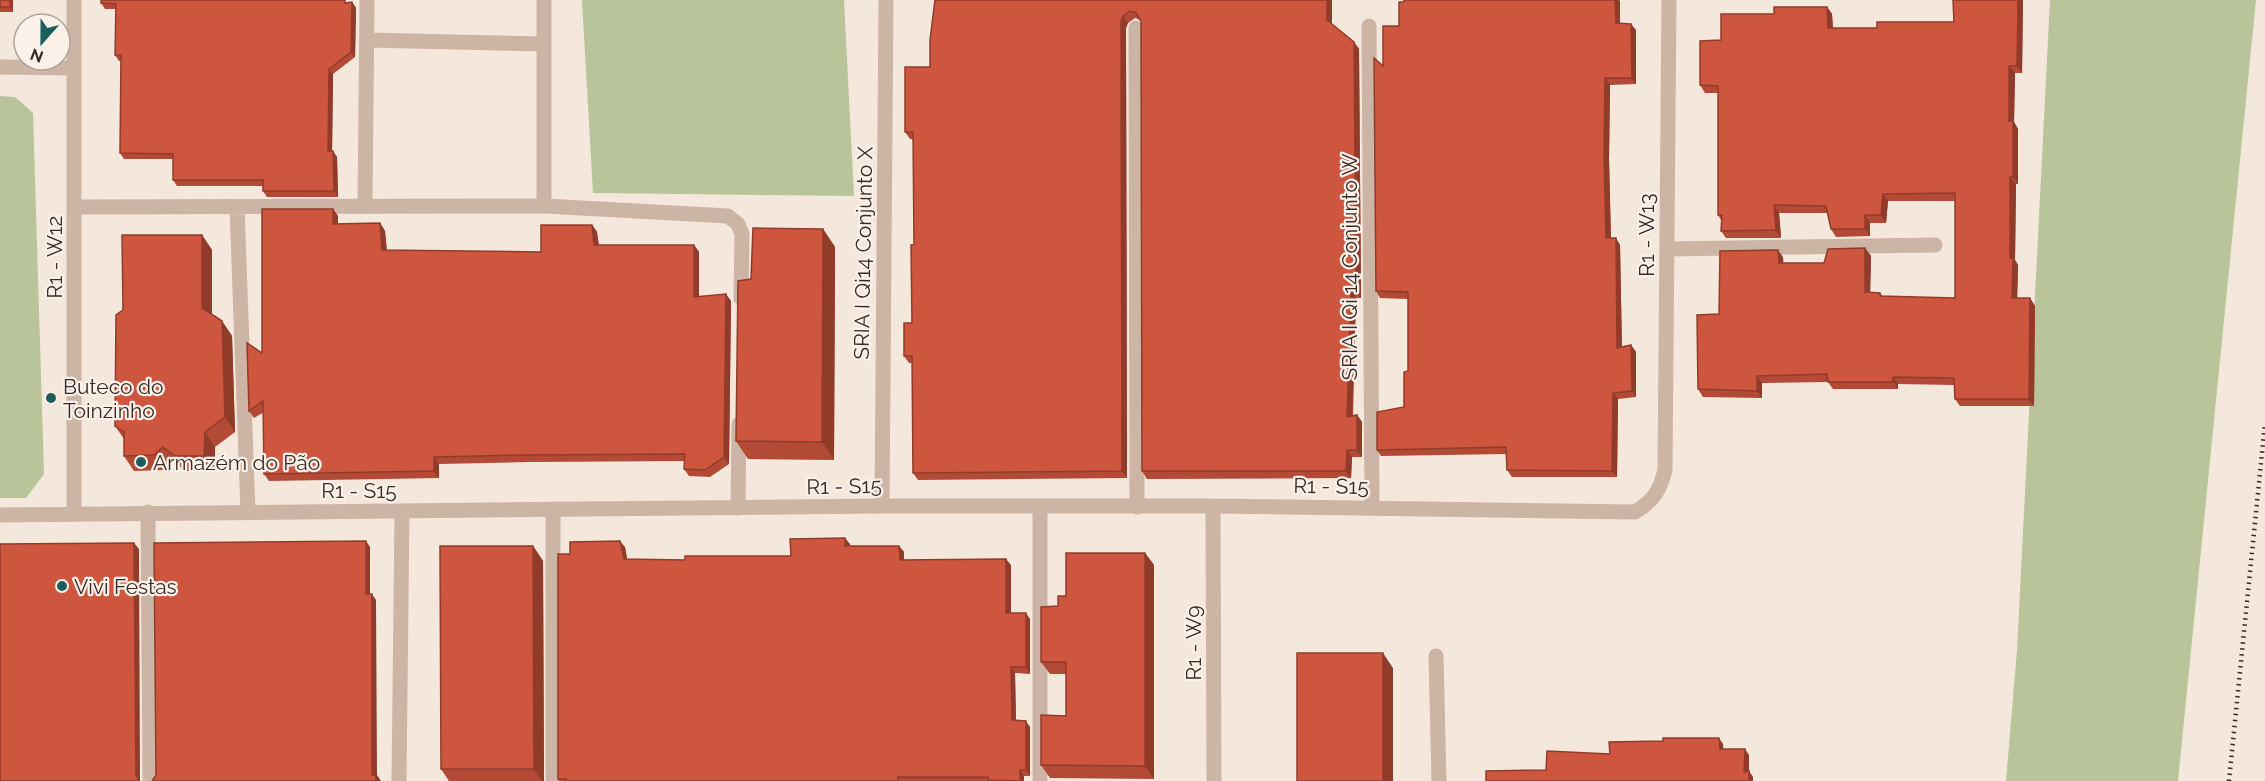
<svg xmlns="http://www.w3.org/2000/svg" width="2265" height="781" font-family="Raleway,sans-serif">
<style>
.green{fill:#bac49a}
.lines{fill:none;stroke-linecap:round;stroke-linejoin:round}
.service{stroke:#cdb5a6;stroke-width:15}
.minor{stroke:#cdb5a6;stroke-width:15}
.rail{stroke:#392c28;stroke-width:4.5;stroke-dasharray:1.5 4.5;stroke-linecap:butt}
.wall{fill:#b24a35}
.shaded-wall{fill:#913c2b}
.building{fill:#cf563e;stroke:#913c2b;stroke-width:1.5}
.poi-dot{fill:#1a5e5d;stroke:#fbf1e9;stroke-width:2}
.labels{text-anchor:middle;dominant-baseline:central;stroke-width:4.5;stroke-linejoin:round;paint-order:stroke}
.street-label{font-size:21px;fill:#392c28;stroke:#fbf1e9}
.poi-label{font-size:21px;fill:#392c28;stroke:#fbf1e9;text-anchor:start}
</style>
<rect width="100%" height="100%" fill="#f4e7dc"/>
<path class="green" d="M582,0H844L854,196L593,193Z
M2050,0H2256L2178,781H2006L2017,650Z
M0,96L15,97L33,113L44,474L26,498H0Z"/>
<g class="lines">
<path class="service" d="M367,40L543,44
M1436,656L1439,781"/>
<path class="minor" d="M74,0V513
M1369,26L1372,507
M1136,28L1137,507
M0,67L74,68
M365,206L367,0
M544,206L728,216L738,224L742,234L741,298
M75,207L544,206V0
M237,207L248,512
M1667,249L1935,245
M882,506L886,0
M1213,506L1214,781
M1040,507V781
M738,508L739,424
M553,509V781
M148,512L150,781
M0,515L882,506H1213L1635,512C1653,501 1660,491 1665,470L1669,0
M399,781L402,511"/>
<path class="rail" d="M2229,781L2265,423"/>
</g>
<path class="wall" d="M0,0H13V12H0Z
M935,0H1332V24L1354,42L1359,49L1361,298H1356L1353,416L1357,415L1362,422V457H1352L1351,478L1147,479L1142,471L1141,21L1140,20L1135,18L1128,23L1126,28L1127,478L918,480L913,473L912,363H909L904,356L912,323L914,245L913,139H910L905,132L930,67Z
M1953,0H2023L2022,73H2015L2014,122L2018,129V184H2016L2015,260L2018,265L2017,298H2030L2035,306L2034,406H1960L1955,399L1954,385L1898,384V389H1833L1828,382L1762,383V398L1703,397L1698,389L1719,314L1783,257V263H1824L1865,248L1871,256L1870,292L1880,293L1883,296L1955,298V201H1888L1886,223H1870V236L1836,237L1831,229L1827,213H1779L1781,238H1726L1721,231V220L1718,215V93H1705L1700,85L1721,40L1774,14L1827,7L1832,14L1833,28H1877L1954,22Z
M1620,1V23L1636,30V84L1610,85L1609,159L1611,238L1620,245L1622,347L1631,345L1636,352V397L1618,399L1617,477H1512L1507,470L1506,454L1381,456L1377,450L1404,407L1408,371V299L1380,298L1376,291L1383,66L1399,26Z
M352,2L356,8L355,57L333,74L332,151L337,157L338,197H267L263,191V186H177L173,180V159H124L120,153L121,61H119L115,55L116,9H105L101,3Z
M333,209L338,216V224L380,223L385,231L387,250L541,252L592,225L597,232L599,245H694L699,252V297L731,301L729,464L710,477L689,476L684,469L685,461L528,462L439,464V478L269,481L264,474V412L254,418L249,411L262,353Z
M823,229L835,247L834,460L748,459L736,441L751,279Z
M202,235L212,250V315L222,321L232,336L235,432L215,447V470L186,471L173,462L164,470L134,471L124,456V439L115,426L123,310Z
M845,538L850,546H899L904,552V560L1011,565V613L1030,619V674L1015,673L1016,720L1030,727V776H1024V781H559L558,779L570,554L625,547L627,559L685,560L791,556Z
M533,546L543,561L544,781H449L441,769Z
M1145,553L1154,565V779L1050,778L1041,765L1066,716V674H1050L1041,662L1058,606L1066,596Z"/>
<path class="shaded-wall" d="M10,0H13V12L10,7Z
M1327,0H1332V27L1327,20Z
M1615,0H1619L1620,1V30L1616,23Z
M2018,0H2023L2022,73L2017,66Z
M352,2L356,8L355,57L351,52Z
M1827,7L1832,14L1833,35L1828,28Z
M1123,16L1128,23L1126,28L1127,478L1122,471L1121,21Z
M1631,24L1636,30V84L1632,78Z
M1354,42L1359,49L1361,298L1356,291Z
M2009,66L2015,73L2014,122L2018,129V184L2013,177L2009,121Z
M329,69L333,74L332,157L328,151Z
M1605,78L1610,85L1609,159L1611,245L1606,238L1604,153Z
M333,151L337,157L338,197L334,191Z
M2010,177L2016,184L2015,260L2018,265L2017,305L2012,298L2010,258Z
M1883,194L1888,201L1886,223L1881,215Z
M1774,205L1779,213L1781,238L1776,230Z
M333,209L338,216V231L333,224Z
M1865,215L1870,223V236L1865,229Z
M380,223L385,231L387,257L382,250Z
M592,225L597,232L599,252L594,245Z
M823,229L835,247L834,460L822,442Z
M202,235L212,250V322L202,308Z
M1616,238L1620,245L1622,355L1617,348Z
M694,245L699,252V305L694,297Z
M1865,248L1871,256L1870,299L1865,292Z
M1778,250L1783,257L1784,270L1779,263Z
M1351,290L1356,298L1352,424L1347,417Z
M726,294L731,301L729,464L724,457Z
M2030,298L2035,306L2034,406L2029,399Z
M222,321L232,336L235,432L225,417Z
M1631,345L1636,352V397L1632,391Z
M1757,376L1762,383V398L1757,391Z
M1893,377L1898,384V389L1893,382Z
M1613,393L1618,399L1617,477L1612,471Z
M1357,415L1362,422V457L1357,450Z
M205,432L215,447V470L204,456Z
M1347,450L1352,457L1351,478L1346,471Z
M434,457L439,464V478L434,471Z
M845,538L850,544V552L845,546Z
M366,541L370,547V600L366,594Z
M620,541L625,547L628,565L624,559Z
M134,543L139,549L140,781H138L136,775Z
M533,546L543,561L544,781H542L534,769Z
M899,546L904,552V566L900,560Z
M1145,553L1154,565V779L1145,766Z
M1006,559L1011,565V619L1006,613Z
M372,594L376,600L377,775L381,781H376L372,775Z
M1026,613L1030,619V674L1026,667Z
M1383,653L1393,668V781H1383Z
M1011,667L1015,673L1016,726L1012,720Z
M1026,721L1030,727V776L1026,770Z
M1719,738L1723,744L1724,755L1720,749Z
M1745,749L1749,755V777L1744,772Z
M1020,770L1024,776V781H1020Z
M1749,771L1753,777V781H1749Z"/>
<path class="building" d="M0,0H10V7H0Z
M101,0H345V3L352,2L351,52L329,69L328,151H333L334,191H263V180H173V154L120,153L121,55H115L116,4L101,3Z
M935,0H1327V20L1354,42L1356,291L1351,290L1347,417L1357,415V450H1347L1346,471H1142L1141,21L1136,13L1130,11L1123,16L1121,21L1122,471L913,473L912,356H904V323H912L911,245H914L913,132H905V67H930V40Z
M1404,0H1615L1616,23L1631,24L1632,78H1605L1604,153L1606,238H1616L1617,348L1631,345L1632,391L1613,393L1612,471L1507,470L1506,447L1377,450V412L1404,407V372L1408,371V292L1376,291L1374,58L1383,66V26H1399V2H1404Z
M1953,0H2018L2017,66H2009V121H2013V177H2010V258H2013L2012,298H2030L2029,399H1955L1954,378L1893,377V382H1828L1827,374L1757,376V391L1698,389L1697,315L1719,314L1720,251L1778,250L1779,263H1824L1828,249L1865,248V292L1880,293V296L1955,298V193L1883,194L1881,215H1865V229H1831L1826,206L1774,205L1776,230L1721,231L1722,215H1718V86L1700,85V41L1721,40V14H1774V7H1827L1828,28H1877V22H1954Z
M262,209H333V224L380,223L382,250L541,252V225H592L594,245H694V297L726,294L724,457L705,470L684,469L685,454L523,455L434,457V471L264,474L263,401L249,411L247,343L262,353Z
M753,228L823,229L822,442L736,441L738,281L751,279Z
M122,235H202V308L222,321L225,417L205,432L204,456H175L163,447L154,455L124,456V432L115,426L116,315L123,310Z
M845,538V546H899L900,560L1006,559V613H1026V667H1011L1012,720L1026,721V770H1020V781L988,780V777H898V781H566V779H558V554H570V542L620,541L624,559L685,560V556H791L790,539Z
M366,541V594H372V775H376V781H152L156,775L154,543Z
M134,543L136,775L139,781H0V544Z
M440,546H533L534,769H441Z
M1066,553H1145V766L1041,765V715L1066,716V662H1041V607L1058,606V596H1066Z
M1297,653H1383V781H1297Z
M1663,738H1719L1720,749H1745L1744,772L1749,771V781H1486V771L1546,770L1547,751L1610,754L1609,742L1663,741Z"/>
<g class="poi-dot">
<circle cx="51" cy="398" r="6"/>
<circle cx="141" cy="462" r="6"/>
<circle cx="62" cy="586" r="6"/>
</g>
<g class="labels">
<g class="street-label">
<text transform="translate(1646 235) rotate(-90)">R1 - W13</text>
<text transform="translate(863 253) rotate(-89)">SRIA I Qi14 Conjunto X</text>
<text transform="translate(54 257) rotate(-90)">R1 - W12</text>
<text transform="translate(1349 267) rotate(-90)">SRIA I Qi 14 Conjunto W</text>
<text transform="translate(844 486) rotate(-1)">R1 - S15</text>
<text transform="translate(1331 486) rotate(1)">R1 - S15</text>
<text x="359" y="490">R1 - S15</text>
<text transform="translate(1193 643) rotate(-90)">R1 - W9</text>
</g>
<g class="poi-label">
<text x="63" y="386">Buteco do<tspan x="63" dy="24">Toinzinho</tspan></text>
<text x="153" y="462">Armazém do Pão</text>
<text x="74" y="586">Vivi Festas</text>
</g>
</g>
<g transform="translate(42 42) rotate(201)"><circle r="28" fill="#fbf1e9" stroke="#ada29c" stroke-width="1.5"/>
<path d="M0-4.5L10 22L0 15L-10 22Z" fill="#1a5e5d"/>
<text y="-9" font-size="16" font-weight="bold" text-anchor="middle" fill="#392c28">N</text>
</g>
</svg>
